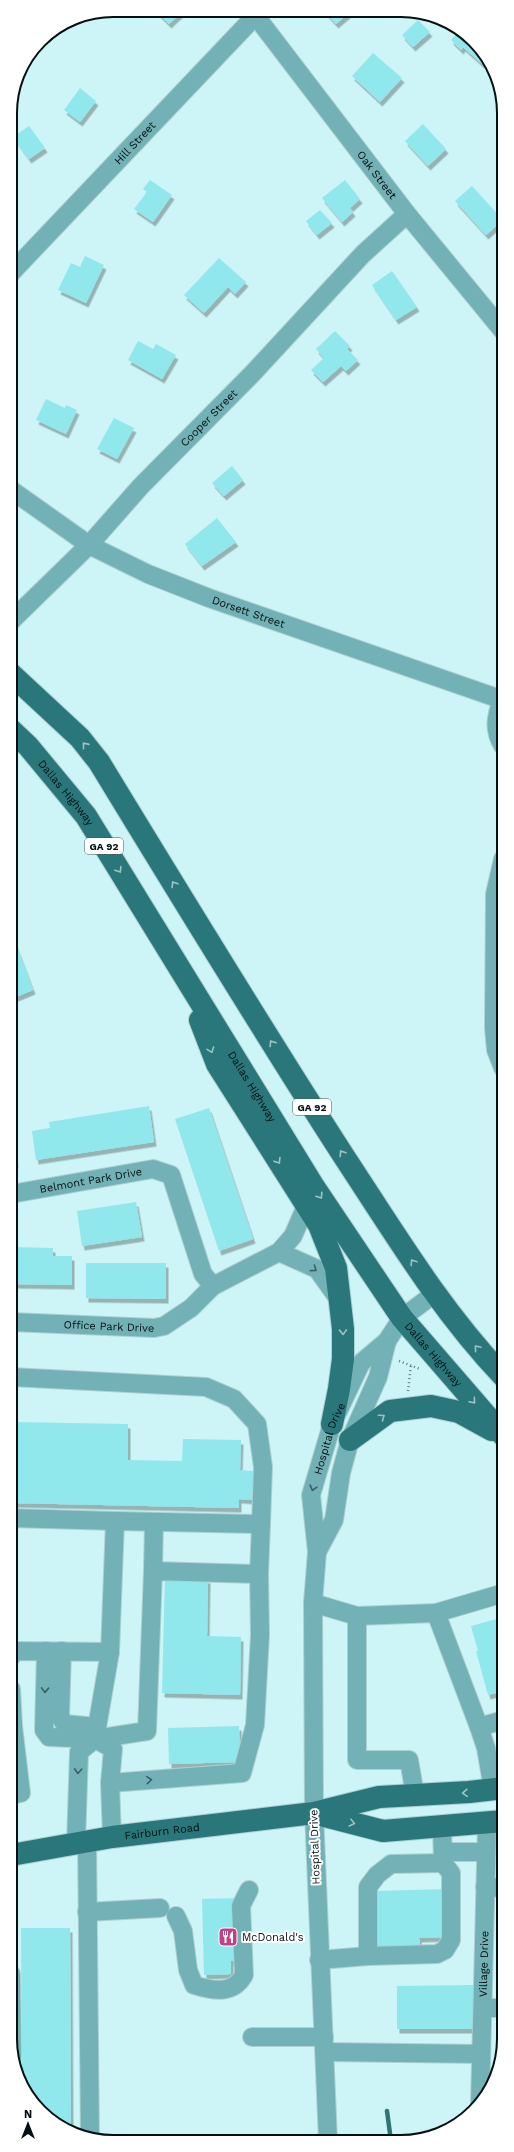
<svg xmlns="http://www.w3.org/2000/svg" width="514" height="2152" font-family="'Work Sans',sans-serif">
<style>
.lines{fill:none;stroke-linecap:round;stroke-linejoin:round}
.stream{stroke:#307376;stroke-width:4.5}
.building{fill:#90e8ed;filter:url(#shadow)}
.minor-casing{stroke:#add0d1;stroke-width:20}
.major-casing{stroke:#add0d1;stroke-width:24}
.path{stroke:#647d7f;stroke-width:2.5;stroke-dasharray:1 3;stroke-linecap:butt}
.minor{stroke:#72b1b5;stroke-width:18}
.major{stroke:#2a777b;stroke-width:22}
.oneway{stroke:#9fc2c4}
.oneway2{stroke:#3b6063}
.labels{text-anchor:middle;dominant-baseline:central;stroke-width:4;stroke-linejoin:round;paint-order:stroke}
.shield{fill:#fff;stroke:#4f5858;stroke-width:1}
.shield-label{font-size:10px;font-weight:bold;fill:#041011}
.street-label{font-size:11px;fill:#041011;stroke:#fff}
.poi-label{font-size:11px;fill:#041011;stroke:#fff;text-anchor:start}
.rim{fill:none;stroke:#041011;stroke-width:2}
</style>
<defs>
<filter id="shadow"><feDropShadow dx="2.5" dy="4.5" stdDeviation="0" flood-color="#0004"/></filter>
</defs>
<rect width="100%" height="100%" fill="#cdf4f6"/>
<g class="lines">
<path class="stream" d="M387,2111L391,2141"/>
</g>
<path class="building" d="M155,10H184L169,24Z
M324,11L350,12L336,24Z
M418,20L430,32L413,47L402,35Z
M460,30L478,45L485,60L482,64L463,47L461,50L451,40Z
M373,53L402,78L380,102L352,76Z
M80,88L96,101L80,122L64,110Z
M423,124L446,149L428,166L405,141Z
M29,126L45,148L29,159L13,137Z
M150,180L172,195L153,222L134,209L147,192L143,189Z
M345,180L360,199L350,208L353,212L342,222L322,198Z
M472,186L503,220L486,235L455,201Z
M320,210L332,223L317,235L306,221Z
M85,256L104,265L86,303L58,290L71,263L80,267Z
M219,258L246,282L235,294L228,287L204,313L184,295Z
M392,271L417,307L396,320L372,285Z
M335,331L350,346L347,349L358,360L346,371L341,366L323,382L311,370L324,358L316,349Z
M138,341L153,349L156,344L176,355L162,379L128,360Z
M46,399L65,408L66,405L77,410L66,434L36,420Z
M114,418L134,428L117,459L97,449Z
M232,466L243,480L224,496L212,483Z
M217,518L236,542L202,566L185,544Z
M11,932L33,990L11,999Z
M149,1106L154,1142L36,1160L32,1131L50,1128L49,1122Z
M209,1108L253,1239L219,1251L175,1119Z
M11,1135L16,1163L11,1164Z
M136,1202L142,1237L82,1246L77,1211Z
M11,1247L53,1248V1256H72V1285L11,1284Z
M86,1263H166V1299L86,1298Z
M11,1422L128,1424V1460L182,1461L183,1439L241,1440L240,1470L253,1471V1500L239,1499V1508L11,1503Z
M165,1577L208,1579L207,1636L241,1637L240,1695L162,1693Z
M504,1617V1691L488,1695L476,1651H478L471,1626Z
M239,1726L240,1762L169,1764L168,1728Z
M447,1889L448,1937L419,1938L420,1945L376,1946L375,1891Z
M239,1898L240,1961H231V1974L204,1975L202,1899Z
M21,1928H70L71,2128L40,2112L22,2086Z
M474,1985L475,2029H397V1986Z
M499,2026H504L503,2048H499Z"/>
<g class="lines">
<defs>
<g id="minor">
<path id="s1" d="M255,15L407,214L503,331"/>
<path id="s2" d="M10,274L260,11"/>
<path id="s3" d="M10,489L89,545L148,574L209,598L503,700"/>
<path id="s4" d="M10,622L89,545L141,486L253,373L363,254L407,214"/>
<path d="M502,699C496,717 493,730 503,746"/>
<path d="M503,859L495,894L494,1028L496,1050L503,1068"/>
<path id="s5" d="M11,1194L153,1169L171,1175L203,1274L213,1286"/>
<path d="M279,1252L317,1269L340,1301"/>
<path id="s6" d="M11,1322L154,1328L164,1326L191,1308L213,1286L279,1252L293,1236L306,1206"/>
<path d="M11,1377L206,1387L234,1399L257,1424L263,1467L261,1524L115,1521L110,1652L95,1739L79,1752L76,1843"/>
<path d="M11,1518L115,1521"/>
<path d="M317,1552L334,1520L341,1473L350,1440L378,1377L387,1341"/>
<path d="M153,1571L154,1522"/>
<path d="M504,1593L436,1613L479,1727L504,1720"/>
<path d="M313,1603L357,1616L436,1613"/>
<path d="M357,1616V1760H409L415,1795"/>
<path d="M46,1651L44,1730L49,1737L95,1739L147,1731L153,1571L259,1574L261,1524"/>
<path d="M62,1651L60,1717L65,1724L97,1727"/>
<path d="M11,1657V1651L110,1652"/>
<path d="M11,1689L13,1726L21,1793L11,1795"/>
<path d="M479,1727L486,1748L493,1789"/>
<path d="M95,1739L113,1749L110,1783L112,1837"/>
<path d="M110,1783L242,1773L255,1725L260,1635L259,1574"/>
<path d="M87,1841L90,2139"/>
<path d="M443,1852H486"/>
<path d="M485,1887L504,1888"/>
<path d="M87,1912L160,1908"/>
<path d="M176,1916L183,1931L188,1970L194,1985C213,1991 233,1995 244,1975L241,1906L249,1890"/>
<path d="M368,1956V1887L377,1875L391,1864L443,1863"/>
<path d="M319,1960L368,1956L437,1954L445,1950L451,1940V1873L443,1863L442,1827"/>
<path d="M11,1974L12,2057"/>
<path d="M483,2008H504"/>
<path d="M252,2037H324"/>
<path d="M325,2052L481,2054"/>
<path id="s7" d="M480,2104L487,1824"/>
<path id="s8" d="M328,2141L314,1813L313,1603L317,1552L311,1495L332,1424L361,1363L387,1341L402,1318L434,1294"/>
</g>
<g id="major">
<path d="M10,673L80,738L99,762C180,895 261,1028 345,1158C395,1234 441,1311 504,1377"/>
<path id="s9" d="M10,729L28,746L86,816L314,1187L402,1318L504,1436"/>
<path d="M200,1020L217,1064L319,1225L336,1268L343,1329V1359L339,1389L332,1424"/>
<path d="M350,1440L390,1411L431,1406L459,1412L492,1430"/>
<path d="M317,1814L383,1831L504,1821"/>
<path id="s10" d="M11,1855L112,1837L314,1813L379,1797L469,1792L504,1788"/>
</g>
</defs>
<use href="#minor" class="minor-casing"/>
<use href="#major" class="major-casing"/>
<path class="path" d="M399,1361L420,1369
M408,1391L411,1365"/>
<use href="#minor" class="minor"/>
<use href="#major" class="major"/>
</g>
<defs><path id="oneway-chevron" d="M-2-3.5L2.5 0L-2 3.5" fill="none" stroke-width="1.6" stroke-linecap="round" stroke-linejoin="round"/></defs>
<g class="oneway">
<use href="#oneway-chevron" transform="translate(85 745) rotate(-129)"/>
<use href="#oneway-chevron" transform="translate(119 870) rotate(58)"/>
<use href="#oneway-chevron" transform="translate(174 884) rotate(-122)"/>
<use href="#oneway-chevron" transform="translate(272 1043) rotate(-122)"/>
<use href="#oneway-chevron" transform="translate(211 1050) rotate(70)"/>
<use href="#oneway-chevron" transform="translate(342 1153) rotate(-123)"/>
<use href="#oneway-chevron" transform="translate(278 1161) rotate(58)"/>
<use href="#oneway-chevron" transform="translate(320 1196) rotate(56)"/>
<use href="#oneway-chevron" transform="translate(413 1262) rotate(-123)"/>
<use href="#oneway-chevron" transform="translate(343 1332) rotate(88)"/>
<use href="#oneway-chevron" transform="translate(477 1348) rotate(-130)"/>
<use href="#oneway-chevron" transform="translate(473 1401) rotate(49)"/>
<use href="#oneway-chevron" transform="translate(382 1417) rotate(-35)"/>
<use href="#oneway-chevron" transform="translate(465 1793) rotate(177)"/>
<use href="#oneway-chevron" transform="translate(352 1823) rotate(14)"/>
</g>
<g class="oneway2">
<use href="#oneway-chevron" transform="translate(314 1269) rotate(36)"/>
<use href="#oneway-chevron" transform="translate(313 1488) rotate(106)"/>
<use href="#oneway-chevron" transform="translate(45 1690) rotate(92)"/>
<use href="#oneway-chevron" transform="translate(78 1771) rotate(93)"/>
<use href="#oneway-chevron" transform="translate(149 1780) rotate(-5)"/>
</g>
<defs>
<symbol id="restaurant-square" viewBox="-11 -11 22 22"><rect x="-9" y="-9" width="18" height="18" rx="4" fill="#c24088" stroke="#fff"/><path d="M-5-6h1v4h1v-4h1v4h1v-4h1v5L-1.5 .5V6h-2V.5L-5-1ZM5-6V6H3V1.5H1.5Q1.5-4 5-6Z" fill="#fff"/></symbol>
</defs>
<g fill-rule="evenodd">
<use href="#restaurant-square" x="217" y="1926" width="22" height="22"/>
</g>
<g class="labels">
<g class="shield">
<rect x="85" y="838" width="38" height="16" rx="3"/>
<rect x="293" y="1099" width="38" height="16" rx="3"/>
</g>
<g class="shield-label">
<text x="104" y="846">GA 92</text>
<text x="312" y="1107">GA 92</text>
</g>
<g class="street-label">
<text stroke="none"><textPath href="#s2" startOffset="181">Hill Street</textPath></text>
<text stroke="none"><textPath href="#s1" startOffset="201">Oak Street</textPath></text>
<text stroke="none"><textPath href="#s4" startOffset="285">Cooper Street</textPath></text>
<text stroke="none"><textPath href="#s3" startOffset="270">Dorsett Street</textPath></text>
<text stroke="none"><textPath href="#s9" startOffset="85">Dallas Highway</textPath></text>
<text stroke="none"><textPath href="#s9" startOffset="433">Dallas Highway</textPath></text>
<text stroke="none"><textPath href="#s5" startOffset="81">Belmont Park Drive</textPath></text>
<text stroke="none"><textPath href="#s6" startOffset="98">Office Park Drive</textPath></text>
<text stroke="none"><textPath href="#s9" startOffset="757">Dallas Highway</textPath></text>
<text stroke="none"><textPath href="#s8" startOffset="706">Hospital Drive</textPath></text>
<text stroke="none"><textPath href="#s10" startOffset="153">Fairburn Road</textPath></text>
<text transform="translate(315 1847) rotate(-92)">Hospital Drive</text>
<text stroke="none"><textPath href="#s7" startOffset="140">Village Drive</textPath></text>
</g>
<g class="poi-label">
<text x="242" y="1937">McDonald's</text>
</g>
</g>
<path d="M0 0H514V2152H0ZM113 17H401A96 96 0 0 1 497 113V2039A96 96 0 0 1 401 2135H113A96 96 0 0 1 17 2039V113A96 96 0 0 1 113 17Z" fill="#fff" fill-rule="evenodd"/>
<path class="rim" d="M113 17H401A96 96 0 0 1 497 113V2039A96 96 0 0 1 401 2135H113A96 96 0 0 1 17 2039V113A96 96 0 0 1 113 17Z"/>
<g transform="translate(28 2124)" stroke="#ffffff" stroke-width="3" paint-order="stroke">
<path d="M0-3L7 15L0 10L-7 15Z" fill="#041011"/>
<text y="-6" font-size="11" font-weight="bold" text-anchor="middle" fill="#041011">N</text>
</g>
</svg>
